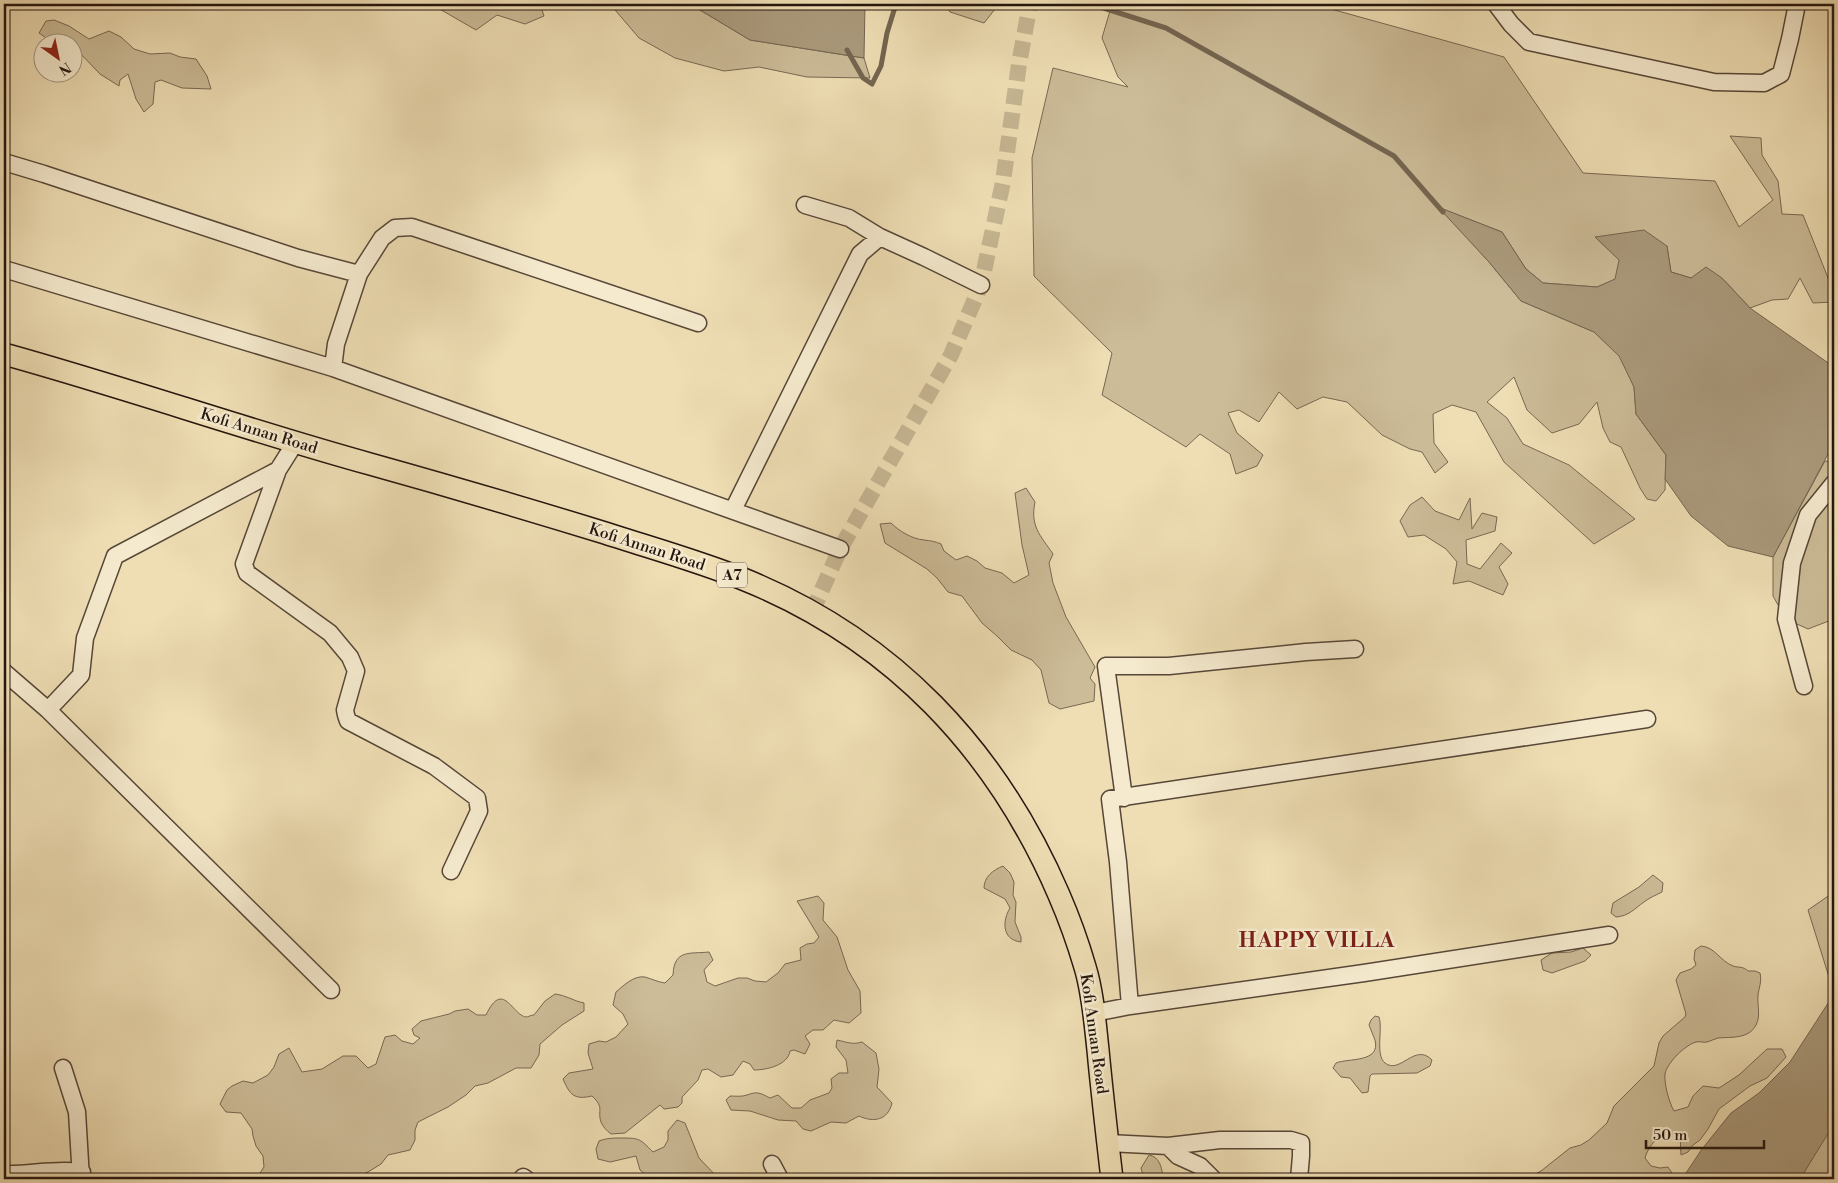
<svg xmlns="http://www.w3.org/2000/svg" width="1838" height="1183" font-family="'Libre Bodoni',serif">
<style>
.green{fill:#ccbc98;stroke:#786853}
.water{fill:#aa9a7c;stroke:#746550}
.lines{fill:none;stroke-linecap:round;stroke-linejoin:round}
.stream{stroke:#746550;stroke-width:5}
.minor-tunnel{stroke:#c6b693;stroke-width:16;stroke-dasharray:16 8;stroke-linecap:butt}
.minor-casing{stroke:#574738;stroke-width:19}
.major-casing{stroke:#24150e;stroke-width:24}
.minor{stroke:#f5eace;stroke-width:16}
.major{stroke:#efdeb4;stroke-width:21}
.labels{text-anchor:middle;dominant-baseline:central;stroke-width:5;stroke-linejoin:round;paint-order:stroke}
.shield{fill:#f5eace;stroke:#635548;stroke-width:1}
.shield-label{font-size:15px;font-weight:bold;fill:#24150e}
.street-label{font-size:16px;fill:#24150e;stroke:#f5eace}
.district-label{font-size:21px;font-weight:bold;letter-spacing:1px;fill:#7a1f14;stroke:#f5eace}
</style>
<rect width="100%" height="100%" fill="#efdeb4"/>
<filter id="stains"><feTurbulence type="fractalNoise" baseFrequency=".004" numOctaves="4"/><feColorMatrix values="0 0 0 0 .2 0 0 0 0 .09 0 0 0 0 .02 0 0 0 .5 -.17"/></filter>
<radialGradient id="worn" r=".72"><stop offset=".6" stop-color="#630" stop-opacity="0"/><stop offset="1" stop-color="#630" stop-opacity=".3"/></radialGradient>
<path class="green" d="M431,4H540L544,16L525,24L497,15L476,30Z
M610,4H690L750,40L864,58L870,78L807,77L759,67L724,71L675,58L639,38Z
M944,4H999L984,23L950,12Z
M1112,4H1313L1504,57L1583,173L1715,181L1739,227L1773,200L1730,136L1761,138L1762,155L1778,181L1782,214L1803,215L1834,293V302L1813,303L1800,278L1788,299L1772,300L1750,308L1722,278H1691L1671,272L1667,246L1595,237L1620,260L1616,279L1597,287L1543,283L1526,269L1502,232L1440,208L1489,262L1521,301L1594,332L1620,356L1634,387L1636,414L1666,455L1665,490L1656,501L1647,499L1640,488L1621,447L1610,442L1603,428L1597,402L1579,424L1552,433L1527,410L1514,377L1487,402L1507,418L1523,444L1569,465L1635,519L1594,544L1504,462L1476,412L1452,405L1433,414L1434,443L1448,462L1435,473L1422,452L1410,449L1382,435L1347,402L1323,397L1297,409L1279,392L1259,422L1239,410L1228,413L1237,433L1263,455L1257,466L1236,474L1230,454L1200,434L1186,447L1102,395L1112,353L1034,276L1032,158L1053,68L1128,87L1118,77L1102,38Z
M54,20L69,26L89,39L109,31L121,37L134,49L150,54L170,53L180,57L196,59L207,76L211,89L182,88L161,80L155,82L153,104L144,112L136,99L128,74L120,80L119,86L100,74L76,49L73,47L72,42H52L39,33L46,21Z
M1825,461L1834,462V619L1808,629L1786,619L1773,596V557Z
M1026,488L1035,502C1030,526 1040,535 1053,554L1049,563L1053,583L1066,617L1095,667L1090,678L1095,684L1094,701L1060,709L1049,703L1041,670L1032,660L1011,650L997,636L982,623L962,596L948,592L937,578L927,569L885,543L880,524L891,523C899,531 912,539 924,540C931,541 934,541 941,544L944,551L956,560L967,556L977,561L985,568L1002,573L1014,583L1029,575L1022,545L1015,493Z
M1422,497L1435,511L1459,520L1470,498L1472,529L1482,513L1497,517L1495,531L1466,540L1467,564L1480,569L1501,543L1512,553L1499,567L1508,584L1503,595L1469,581L1453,584L1457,562L1446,549L1424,535L1408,537L1400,521L1410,505Z
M1003,866L1010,873L1014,882L1013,895L1016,902L1015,922L1021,937V942C1002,940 1002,921 1010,908L1005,899L984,888C984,877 993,870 1003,866Z
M1653,875L1663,883L1662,892C1656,895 1649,898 1644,902C1634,909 1629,916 1616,917L1611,913L1613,903L1639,887Z
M1834,892V993L1808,910Z
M818,896L824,903L823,920L837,937L848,970L860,991L861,1013L849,1023L834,1020L823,1030H813L805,1036L810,1044L805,1054L794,1050L790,1051C788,1065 767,1070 754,1070L750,1064L743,1061L733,1075L721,1077L708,1069L702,1070L698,1080L682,1097V1103L678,1107L664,1109L660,1105L625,1133L611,1134C607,1131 603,1127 601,1122C597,1110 605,1108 592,1096C574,1100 570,1095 563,1079L569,1073L593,1069L588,1053L589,1044L599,1041L606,1042L616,1037L628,1024L623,1014L613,1005L616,992C623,986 634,975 645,977C652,979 658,982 665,983L673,975C674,949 690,954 709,952L713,960L704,970L707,982L715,986L738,978H747L755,981L766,982L778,973L785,964L801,960L800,948L807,944L814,943L819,937L797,901Z
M1701,946C1715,947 1720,961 1733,966C1739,968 1743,966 1748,971H1755L1760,973C1762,982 1759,987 1758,995C1757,1005 1761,1016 1756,1025C1749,1039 1731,1037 1718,1038C1714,1039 1711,1041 1707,1042C1704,1043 1700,1041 1696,1042C1685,1045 1667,1063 1665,1074C1664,1084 1669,1102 1674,1111L1688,1107L1693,1096L1703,1086L1719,1088L1739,1075L1767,1049H1782L1786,1057L1767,1078L1750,1086L1719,1109L1708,1129L1700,1140L1693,1145L1688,1152L1681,1155L1680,1135C1663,1131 1650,1141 1645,1158L1651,1166L1660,1168L1668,1167L1672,1173V1179H1526L1541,1171L1570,1148L1581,1145L1589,1140L1607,1123L1614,1106L1654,1066L1659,1043L1663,1036L1685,1017L1686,1014L1676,980L1680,973L1691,969L1696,965L1694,959L1695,950Z
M1583,948L1591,955L1585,961L1552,973L1543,970L1541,960L1552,953L1571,952Z
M555,994C565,995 574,1001 584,1003V1011L562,1025L540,1044L539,1055L531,1068H516L488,1083L475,1086L466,1095L448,1107L418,1122L415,1130V1140L410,1150L388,1155L381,1164L368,1172L352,1179H256L264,1167L263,1156L256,1146L253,1136L252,1129L241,1113L226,1112L220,1104L227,1090L232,1086L243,1081L253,1083L268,1075L274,1067L279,1054L289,1048L302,1072L322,1069L343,1056H356L368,1068L376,1064L385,1037L395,1035L402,1041L413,1044L420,1038L414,1035L412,1029L421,1021L449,1014L455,1011L468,1009L477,1015H486C503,979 512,1015 526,1017C528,1017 531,1015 534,1015L545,1001Z
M1375,1016L1379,1017C1383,1029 1375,1055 1385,1063C1400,1075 1415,1042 1432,1060L1430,1066L1417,1073L1372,1074L1370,1076L1368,1092L1362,1093L1350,1078L1341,1077L1333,1068L1336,1063C1348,1058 1381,1063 1375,1040C1373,1035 1371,1030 1369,1025L1371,1020Z
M837,1040C847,1042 852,1045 862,1042L876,1053L879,1069L877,1087L892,1103C888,1120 874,1123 859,1116L846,1123L831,1122L811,1131L803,1129L796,1121L778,1120L750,1111L731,1110L726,1100L730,1096C735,1096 742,1097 747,1095C758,1091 760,1093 770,1098L778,1095L792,1108H801L810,1100L829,1093L832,1088L831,1079L839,1073H848L846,1060L836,1047Z
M677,1120L685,1123L699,1158L719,1179H651L640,1170L636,1156L610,1162L598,1159L596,1149L599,1141C607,1138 613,1138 622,1138C640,1138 640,1139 653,1152L664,1147L668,1140V1131Z
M1834,1124V1179H1800L1829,1131Z
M1149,1155C1160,1157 1162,1168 1163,1179H1144L1141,1168Z"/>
<path class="water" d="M690,4H865L864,58L750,40Z
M1438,207L1502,232L1526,269L1543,283L1597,287L1615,279L1619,260L1595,237L1644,230L1667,246L1671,272L1691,278L1706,267L1722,278L1750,308L1834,367V443L1773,557L1728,546L1691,516L1665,479L1666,455L1636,414L1634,387L1619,356L1594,332L1521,301L1489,262Z
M1834,994V1124L1800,1179H1682L1702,1149L1731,1113L1759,1093L1790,1062Z"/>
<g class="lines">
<path class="stream" d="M1091,4L1166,28L1394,156L1443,212
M847,50L863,78L872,84L881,66L887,33L896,4"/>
<path class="minor-tunnel" d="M812,612L840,549L951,355L981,285L1003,182L1019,64L1030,4"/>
<defs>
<path id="minor" d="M1496,4L1511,24L1529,42L1714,82L1764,83L1781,74L1790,39L1797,4
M4,162L44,174L298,258L359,274L336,344L333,368
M805,205L849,218L880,237L924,257L981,285
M4,269L333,368L840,549
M359,274L382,238L395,228L412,227L698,323
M278,470L244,564L247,573L330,633L350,657L356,671L345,710L346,715L348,721L434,766L477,798L479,811L451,871
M733,510L860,254L880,237
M4,672L48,710L331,990
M1804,686L1786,619L1792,563L1808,515L1834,483
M48,710L81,675L85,638L115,556L278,470L295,443
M1124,798L1106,666H1169L1306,652L1355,649
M1130,1006L1118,862L1110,799L1647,719
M1094,1013L1130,1006L1364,973L1609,935
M63,1068L77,1112L81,1179
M1108,1143L1168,1146L1220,1140H1291L1301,1143V1156L1299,1179
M1168,1146L1178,1156L1200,1166L1213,1179
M772,1164L780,1179
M4,1174C30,1175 54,1168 82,1172
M523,1177L526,1179"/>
<path id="major" d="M4,354C127,388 247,430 370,464C449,486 527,509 605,533C651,548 698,561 743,579C892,639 996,749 1059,895C1069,918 1078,943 1085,967C1093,993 1095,1023 1098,1050C1102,1093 1107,1136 1112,1179"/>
</defs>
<use href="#minor" class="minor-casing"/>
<use href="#major" class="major-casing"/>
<use href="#minor" class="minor"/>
<use href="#major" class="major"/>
</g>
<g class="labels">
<rect class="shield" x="717" y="562.5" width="30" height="25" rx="4"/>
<g class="shield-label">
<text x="732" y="575">A7</text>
</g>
<g class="street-label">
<text transform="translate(259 431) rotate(17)">Kofi Annan Road</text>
<text transform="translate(647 547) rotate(18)">Kofi Annan Road</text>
<text transform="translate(1094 1034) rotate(82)">Kofi Annan Road</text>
</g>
<g class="district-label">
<text x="1317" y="941">HAPPY VILLA</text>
</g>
</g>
<rect width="1838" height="1183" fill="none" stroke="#efdeb4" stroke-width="20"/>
<rect x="5" y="5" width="1828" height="1173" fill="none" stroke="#24150e" stroke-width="2.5"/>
<rect x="10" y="10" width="1818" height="1163" fill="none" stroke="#24150e"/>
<g transform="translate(58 58) rotate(147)"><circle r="24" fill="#f5eace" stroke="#a19581"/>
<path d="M0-4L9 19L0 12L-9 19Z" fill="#8f2418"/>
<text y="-8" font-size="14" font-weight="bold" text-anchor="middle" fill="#24150e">N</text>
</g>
<path d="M1646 1140v8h118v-8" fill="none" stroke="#24150e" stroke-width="2.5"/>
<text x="1653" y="1140" font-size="15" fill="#24150e" stroke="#f5eace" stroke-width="4" paint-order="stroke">50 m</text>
<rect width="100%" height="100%" filter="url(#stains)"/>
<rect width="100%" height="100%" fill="url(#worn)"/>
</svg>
